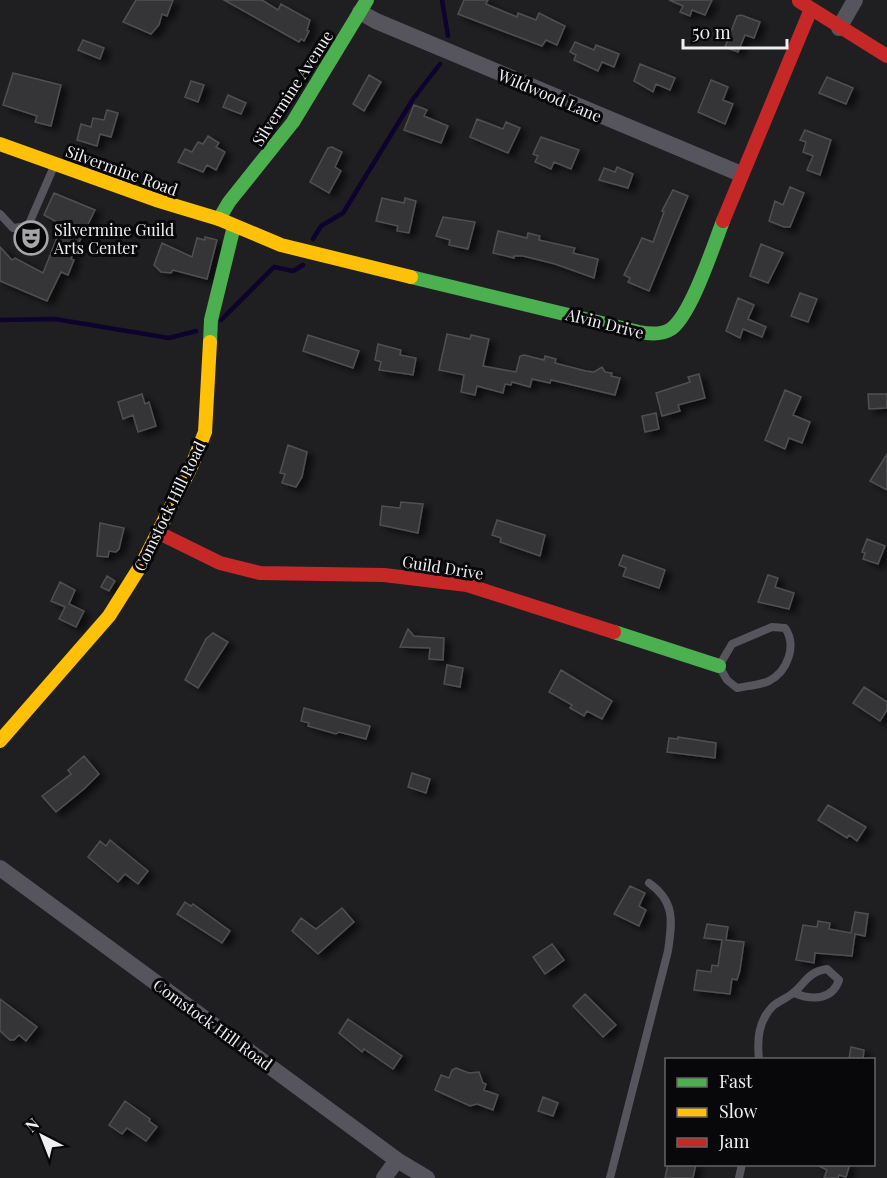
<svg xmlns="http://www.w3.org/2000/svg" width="887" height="1178" font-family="'Playfair Display',serif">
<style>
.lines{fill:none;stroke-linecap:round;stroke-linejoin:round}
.stream{stroke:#0d032c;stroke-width:4.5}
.building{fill:#363638;stroke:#4f4f51;stroke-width:1.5;filter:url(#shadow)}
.lane{stroke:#56555e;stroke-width:8}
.street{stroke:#56555e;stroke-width:16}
.fast{stroke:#4caf50;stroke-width:14}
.slow{stroke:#ffc107;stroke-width:14}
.jam{stroke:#c62828;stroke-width:14}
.labels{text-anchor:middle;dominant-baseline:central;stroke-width:6;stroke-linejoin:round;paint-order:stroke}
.street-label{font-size:16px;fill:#efeff2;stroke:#08080a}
.poi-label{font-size:16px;fill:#efeff2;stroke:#08080a;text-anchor:start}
</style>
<defs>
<filter id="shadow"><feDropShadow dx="6" dy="4" stdDeviation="3" flood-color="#0009"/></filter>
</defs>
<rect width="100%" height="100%" fill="#1f1f21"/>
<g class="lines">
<path class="stream" d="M442,0L448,36
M313,239L321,226L343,213L413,99L440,64
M0,320L55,319L169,338L196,331
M221,320L274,267L293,271L303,265"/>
</g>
<path class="building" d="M136,0H173L167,16L162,14L159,25L151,34L123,22Z
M224,0H262L278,10L281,4L310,20L307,30L309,31L304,41L301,39L299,42Z
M464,0H488L486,4L517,17L518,13L536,20L539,13L565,26L557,45L546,40L542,46L458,14Z
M669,0H712L705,15L692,10L690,16L680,12L683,6Z
M741,15L760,22L754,38L745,35L738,52L725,47L737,16Z
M83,40L104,48L100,59L78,50Z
M575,42L594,50L596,45L619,54L614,67L602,62L598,71L574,60L576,55L570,52Z
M640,64L675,78L670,90L656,84L653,92L634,81Z
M13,73L61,85L51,126L35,122L37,116L3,105Z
M369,75L381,82L364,111L353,104Z
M827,77L853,88L846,104L819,93Z
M711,80L728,87L723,100L733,104L725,124L698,112Z
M191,81L204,85L198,102L185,97Z
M228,95L246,103L241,114L223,107Z
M414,105L427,110L424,116L448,126L441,143L404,130Z
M107,110L118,113L111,137L100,134L97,146L77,140L81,124L91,127L93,118L104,120Z
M477,119L503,129L506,122L520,128L508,153L470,137Z
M805,130L831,140L820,175L807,170L813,156L803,152L806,142L800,140Z
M208,136L219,143L216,147L225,152L216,170L207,165L203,172L178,162L185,149L192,152L198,142L203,144Z
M541,137L579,150L571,169L554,162L551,169L535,162L538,156L533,154Z
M332,147L342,152L335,167L341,171L329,193L310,182L328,148Z
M617,167L633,174L628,188L599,180L604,168L615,172Z
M790,187L804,193L790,227H784L769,221L775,201L783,205Z
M673,190L688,196L649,291L628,282L630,278L624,275L642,238L653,242L664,212L662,211Z
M54,193L95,210L71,259L74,260L68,275L61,272L47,301L0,281V247L12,260L15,258L43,273L62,225L44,215Z
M382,198L404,203L405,198L416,201L409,233L397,231L398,226L376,221Z
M443,217L475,222L468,249L449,245L450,240L436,236Z
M498,231L527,238L528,233L540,236L539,240L575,248L573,253L598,259L594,278L555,264L523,256H514V258L493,253Z
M205,237L217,240L207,279L173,270L171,273L161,272L154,265L162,243L192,257L197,238L205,240Z
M761,244L783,253L768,283L750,276Z
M800,293L817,299L808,322L791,316Z
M738,298L754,305L748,319L766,327L762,337L743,329L740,338L726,331Z
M447,334L470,339L471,335L489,339L483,366L516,372L520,356L524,355L544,360L545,356L556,359L555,363L586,371L594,372L602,367L605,372L612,373L611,376L620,378L615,395L551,380L550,383L532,379L530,387L512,382L511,385L505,384L503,393L477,386L475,395L461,392L464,375L439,370Z
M308,335L359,351L353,368L303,351Z
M378,344L401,350L400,355L416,358L413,375L379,370L381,362L375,360Z
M699,374L705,398L678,405L680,411L662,416L656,393L690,382L688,377Z
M785,390L801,397L793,415L810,422L802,443L789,438L785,449L765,440Z
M142,394L145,404L149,402L156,426L138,432L133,415L123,419L118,402Z
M868,394H887V408L869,409Z
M656,413L659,429L645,432L642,416Z
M288,445L307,452L302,477L296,487L282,483L285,474L280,473Z
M887,454V490L870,481Z
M401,502L423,504L418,533L380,525L382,506L400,508Z
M497,520L545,535L540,556L500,542L501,538L492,535Z
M100,523L124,528L119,549L116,552L109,551L108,557L97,556Z
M867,539L885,546L878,564L863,559L865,553L862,552Z
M623,555L665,570L659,588L623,576L626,568L619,565Z
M768,575L778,578L775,587L794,593L789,609L758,602Z
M107,576L115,581L109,591L101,587Z
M60,582L75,590L69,604L84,611L76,627L59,619L65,607L51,601Z
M408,629L414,636L444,638L443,660L429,659L430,648L400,647Z
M213,633L228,642L198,688L185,680L206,639Z
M447,665L463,668L460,687L444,684Z
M561,670L612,701L602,719L587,711L584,716L570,708L572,705L549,692Z
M864,687L887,702V710L880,721L853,703Z
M304,708L370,726L366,739L339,732L336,734L308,726L309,723L301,721Z
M678,737L716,743L715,758L667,752L669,738L678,739Z
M84,756L99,774L84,789L56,812L42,796L71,774L68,770Z
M412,773L430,779L426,793L408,787Z
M828,805L866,827L857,841L849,835L847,838L818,820Z
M110,840L148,871L138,884L125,874L118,882L88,857L100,841L106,846Z
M630,886L645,893L639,906L646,910L639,926L614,914Z
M185,902L191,906L193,904L230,931L222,943L177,914Z
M342,908L354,922L318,954L292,931L301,918L316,929Z
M855,912L868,914L865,936L855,934L852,956L815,953L814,963L796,960L803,925L817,927L818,921L830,923L829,929L851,933Z
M707,924L728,927L726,940L744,942L740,970L737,980L732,979L730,994L694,990L697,970L711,972L712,965L718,966L722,940L704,938Z
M552,944L564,960L545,974L533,957Z
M585,994L616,1025L603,1037L573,1006Z
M0,999L37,1027L26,1041L19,1035L14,1040H10L0,1031Z
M348,1019L402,1056L393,1069L364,1049L362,1052L339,1033Z
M851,1047L864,1050L863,1059H849Z
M456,1068L469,1073L479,1072L483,1083L486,1084L484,1090L498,1095L493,1110L477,1104L470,1106L435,1090L441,1075L449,1078L452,1070Z
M543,1097L558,1103L553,1116L538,1111Z
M125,1101L150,1119L149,1121L157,1127L146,1141L127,1128L122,1134L109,1125Z
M668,1164H696L693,1178H665Z
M815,1164H850L846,1177L839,1175L838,1178H824L827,1170Z"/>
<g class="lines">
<path class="lane" d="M0,214L13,228L28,226L55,164
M772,627L785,628C797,645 788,671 769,681C760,685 747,686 737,688L727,680L719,666L732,644Z
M759,1060C757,1040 758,1021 773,1006C779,1001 787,998 793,993C805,984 807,972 827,969L839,980C832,1001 811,1000 794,993
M610,1178L668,951C672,922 676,902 649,883
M739,1178L742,1164"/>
<path class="street" d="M360,12L376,21L741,174
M839,28L855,0
M0,868L397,1160L427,1178
M384,1178L397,1160"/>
<path class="fast" d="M219,219L229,202L293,122L367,0
M411,277L639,332C649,334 662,335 671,329C691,315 713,247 723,221
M210,342L211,320L234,226
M614,632L719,666"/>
<path class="slow" d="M0,144L156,200L219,219L281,245L411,277
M0,741L109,616L143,562L192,465L205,432L210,342"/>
<path class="jam" d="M799,1L887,56
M723,221L811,9
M159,533L220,563L260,573L384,575L467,585L614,632"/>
</g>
<defs>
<symbol id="theatre-ring" viewBox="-11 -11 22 22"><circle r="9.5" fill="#08080a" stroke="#a6a6a9" stroke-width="1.5"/><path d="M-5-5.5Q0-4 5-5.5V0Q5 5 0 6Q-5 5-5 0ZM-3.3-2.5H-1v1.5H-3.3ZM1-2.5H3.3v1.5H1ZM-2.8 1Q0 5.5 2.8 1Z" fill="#a6a6a9"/></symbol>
</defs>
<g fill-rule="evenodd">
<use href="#theatre-ring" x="12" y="219" width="38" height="38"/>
</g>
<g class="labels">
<g class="street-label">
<text transform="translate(292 88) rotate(-57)">Silvermine Avenue</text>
<text transform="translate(550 95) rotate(23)">Wildwood Lane</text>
<text transform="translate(122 170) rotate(20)">Silvermine Road</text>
<text transform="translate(605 323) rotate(14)">Alvin Drive</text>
<text transform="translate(169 506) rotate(-64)">Comstock Hill Road</text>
<text transform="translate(443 567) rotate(9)">Guild Drive</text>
<text transform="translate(213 1024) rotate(36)">Comstock Hill Road</text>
</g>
<g class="poi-label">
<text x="54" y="229">Silvermine Guild<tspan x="54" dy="18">Arts Center</tspan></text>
</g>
</g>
<rect x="665" y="1058" width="210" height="108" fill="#08080a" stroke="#646467" stroke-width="1.5"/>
<rect x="677" y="1078" width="30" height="9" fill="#4caf50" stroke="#646467" stroke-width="1.5"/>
<text x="719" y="1088" font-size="18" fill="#efeff2">Fast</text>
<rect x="677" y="1108" width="30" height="9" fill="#ffc107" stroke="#646467" stroke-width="1.5"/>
<text x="719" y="1118" font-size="18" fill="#efeff2">Slow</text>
<rect x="677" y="1138" width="30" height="9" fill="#c62828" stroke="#646467" stroke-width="1.5"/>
<text x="719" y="1148" font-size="18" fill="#efeff2">Jam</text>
<g transform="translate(42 1136) rotate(318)" stroke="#08080a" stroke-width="4.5" paint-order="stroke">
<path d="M0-4.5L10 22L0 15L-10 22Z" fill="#efeff2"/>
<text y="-9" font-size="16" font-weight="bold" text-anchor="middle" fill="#efeff2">N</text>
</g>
<path d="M683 39v9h104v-9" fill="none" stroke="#efeff2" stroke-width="3"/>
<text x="692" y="39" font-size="18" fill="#efeff2" stroke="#08080a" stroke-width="4.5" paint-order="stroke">50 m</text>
</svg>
